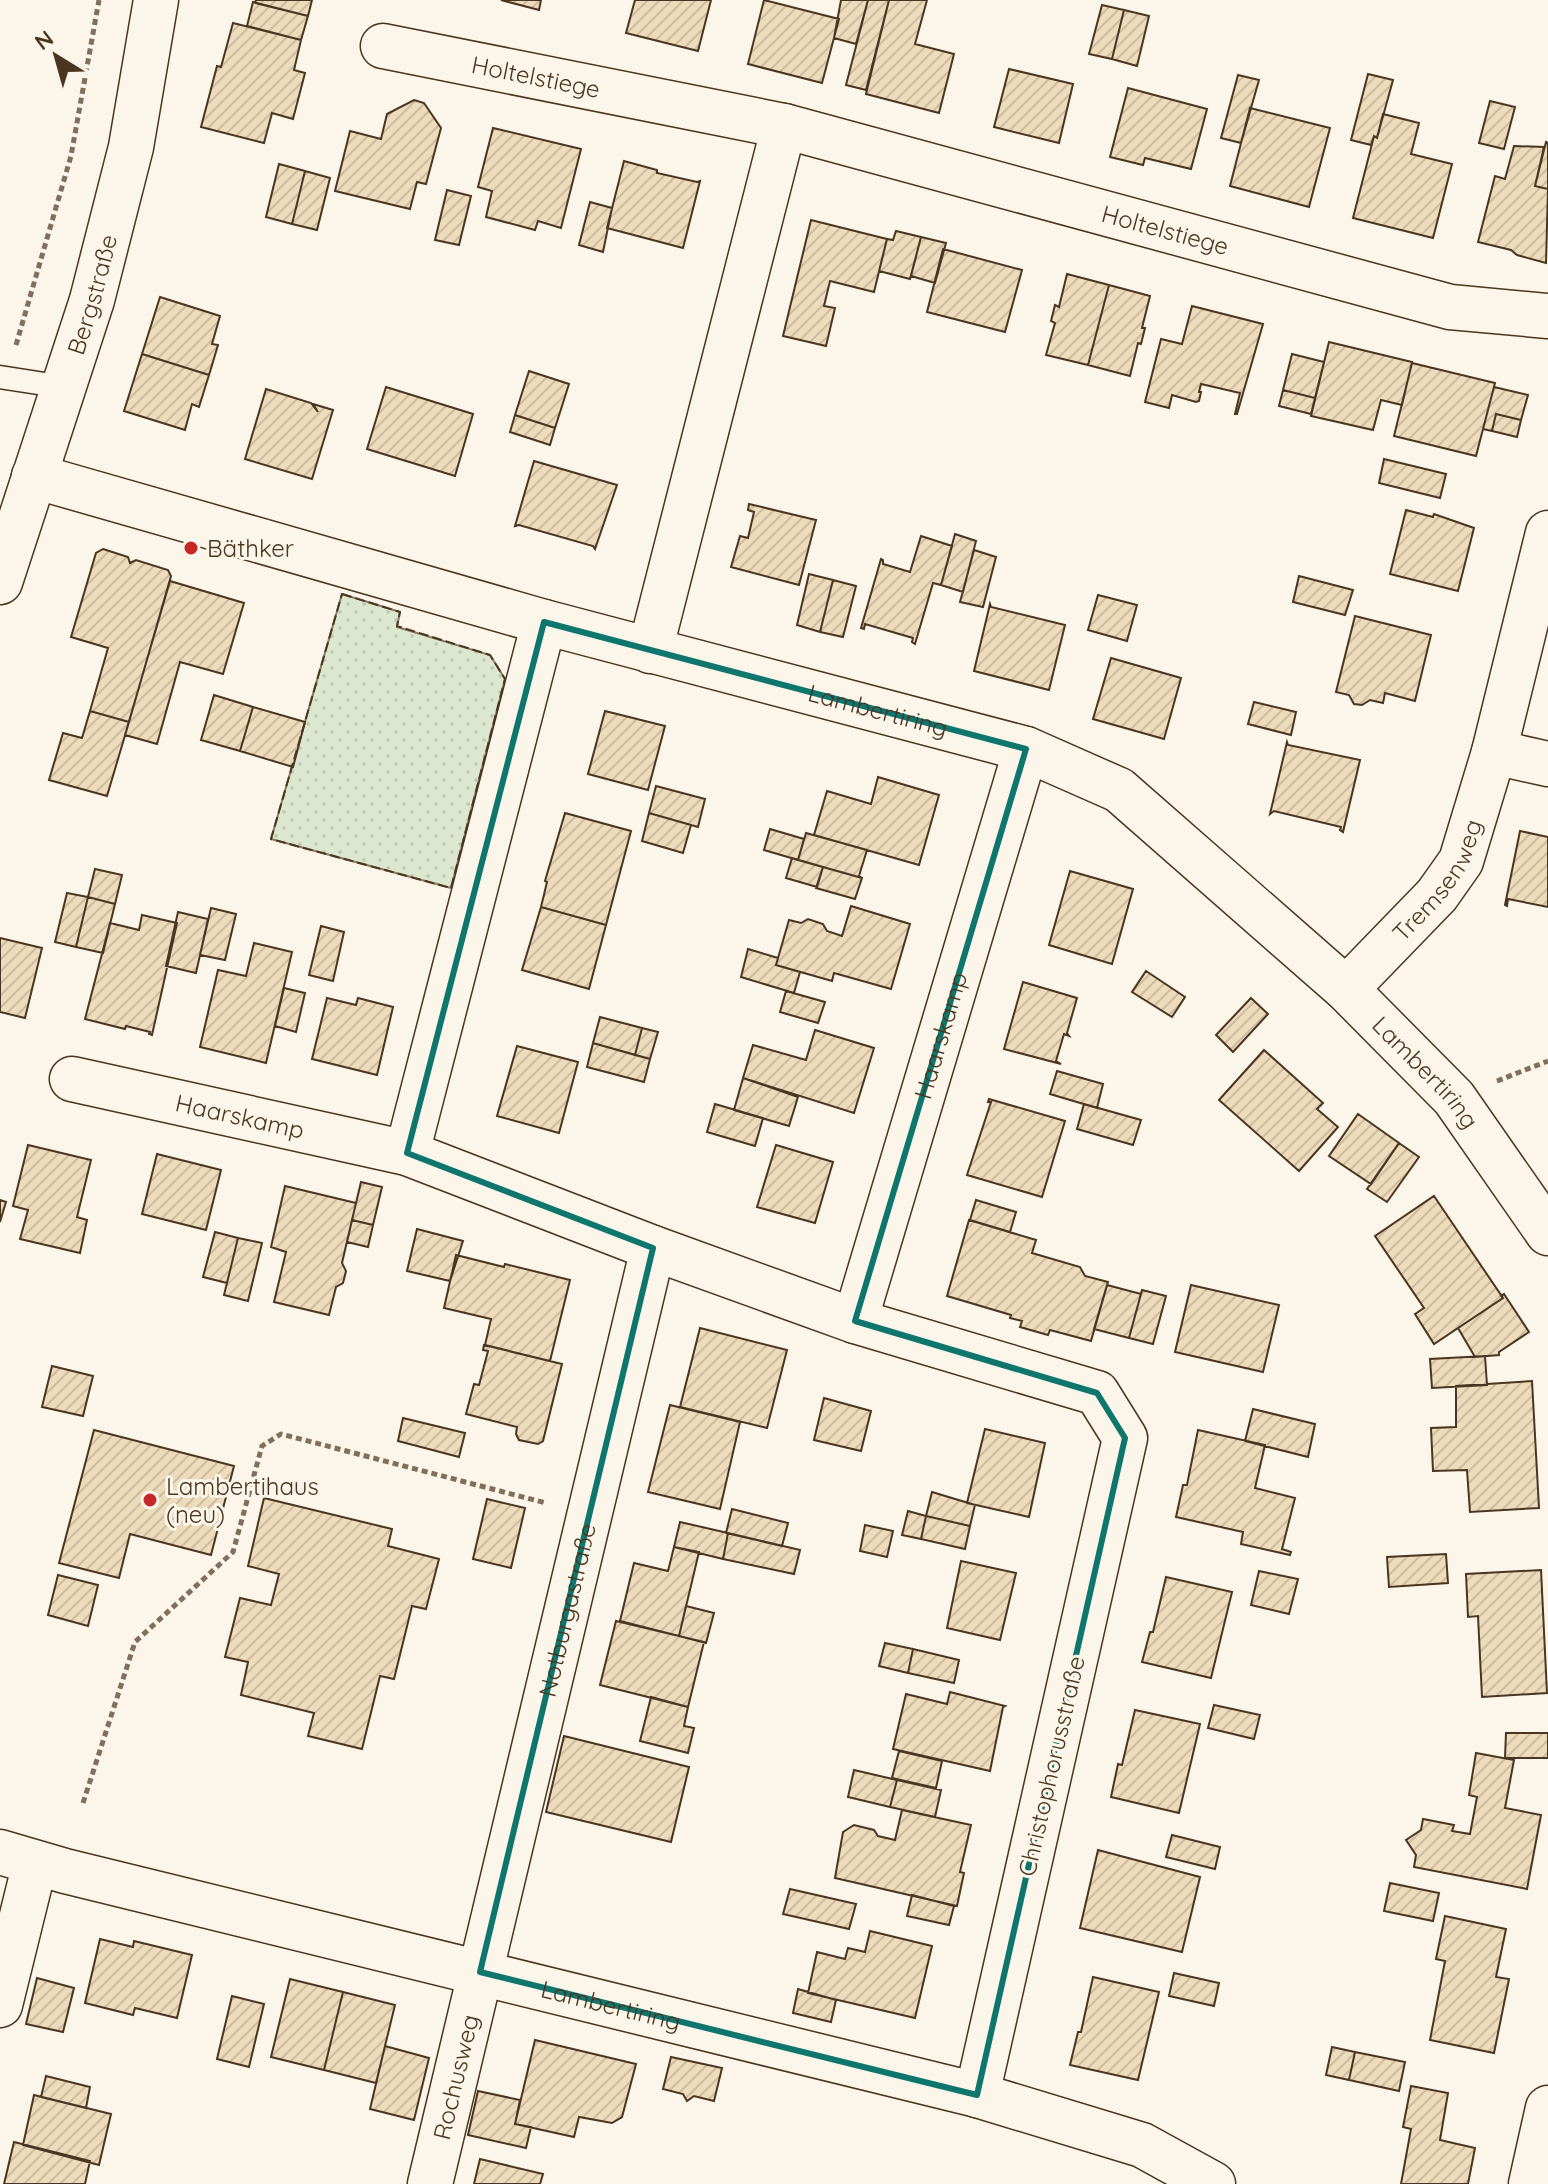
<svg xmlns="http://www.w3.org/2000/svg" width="1548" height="2184" font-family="Quicksand,sans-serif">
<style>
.grass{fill:url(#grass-dots);stroke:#887966;stroke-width:2}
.building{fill:url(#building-hatch);stroke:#4a3520;stroke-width:2}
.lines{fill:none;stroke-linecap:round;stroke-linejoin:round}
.lane-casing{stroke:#4a3520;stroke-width:25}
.street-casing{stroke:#4a3520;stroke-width:47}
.path{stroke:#7f6f5c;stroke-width:5;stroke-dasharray:6 4;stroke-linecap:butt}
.lane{stroke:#fbf6e9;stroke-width:22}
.street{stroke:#fbf6e9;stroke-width:44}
.fence{stroke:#4a3520;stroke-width:2;stroke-dasharray:10 4;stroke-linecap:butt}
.marked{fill:none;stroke:#0f766e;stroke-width:6;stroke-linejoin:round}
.poi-dot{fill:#c62828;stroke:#fbf6e9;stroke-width:3}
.labels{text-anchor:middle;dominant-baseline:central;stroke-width:6;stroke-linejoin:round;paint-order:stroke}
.street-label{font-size:24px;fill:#4a3520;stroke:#fbf6e9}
.poi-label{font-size:24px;fill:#4a3520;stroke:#fbf6e9;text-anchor:start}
</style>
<defs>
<pattern id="grass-dots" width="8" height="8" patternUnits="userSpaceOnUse" patternTransform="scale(2)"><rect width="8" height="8" fill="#dce7d0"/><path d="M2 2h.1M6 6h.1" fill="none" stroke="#bec7b2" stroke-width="1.8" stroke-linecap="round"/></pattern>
<pattern id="building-hatch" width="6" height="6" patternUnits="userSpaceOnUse" patternTransform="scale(2)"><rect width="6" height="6" fill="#ecdcbc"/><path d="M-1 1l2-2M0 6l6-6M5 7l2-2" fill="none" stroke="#ccbda1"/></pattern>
</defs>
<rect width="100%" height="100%" fill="#fbf6e9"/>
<path class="grass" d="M342,594L400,612L397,627L490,655L505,679L451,888L271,839Z"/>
<path class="building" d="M256,0H312L308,16L255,3Z
M501,0H541L539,10Z
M635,0H711L698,51L626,33Z
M764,0L839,19L822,83L748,64Z
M841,0H868L856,44L834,38Z
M868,0H889L866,90L846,85Z
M889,0H927L915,44L954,54L939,113L866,94Z
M253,2L308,16L301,40L247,26Z
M1102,5L1124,10L1112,59L1089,54Z
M1124,10L1149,16L1137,66L1112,59Z
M233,23L301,40L294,70L305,73L293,119L272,113L264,143L201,127L217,66L221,67Z
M1009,69L1073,84L1059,143L994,127Z
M1368,74L1393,80L1377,138L1374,136L1371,145L1351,140Z
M1238,75L1259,80L1241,143L1221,138Z
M1128,88L1207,109L1191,169L1145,158L1143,165L1110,157Z
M414,100L424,103L441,128L426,184L417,182L410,209L335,191L350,131L381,139L387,114Z
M1490,101L1515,107L1504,149L1479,143Z
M1250,108L1330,128L1309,207L1230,186Z
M1383,114L1419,123L1411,154L1452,164L1433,238L1353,218L1374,136L1377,138Z
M493,128L581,149L561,228L538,221L535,230L486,217L492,191L478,187Z
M1546,142L1548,143V189L1535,186Z
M1514,146L1544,147L1535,186L1548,189L1546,263L1517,255L1511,250L1478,242L1495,176L1505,179Z
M624,161L657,170V173L697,182L700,181L683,248L607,228Z
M279,164L305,171L292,224L266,217Z
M305,171L330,178L317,230L292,224Z
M447,190L471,196L459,245L435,240Z
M590,202L612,208L603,252L579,245Z
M811,220L887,239L874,292L830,281L824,306L835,308L826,346L783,336Z
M896,231L921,237L910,279L879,271L887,239L893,240Z
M921,237L946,243L935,283L911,276Z
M943,249L1022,270L1005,332L927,312Z
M1067,274L1109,285L1088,365L1046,355L1055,323L1051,321L1055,305L1059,307Z
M1109,285L1150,296L1142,328H1145L1141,344L1138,343L1130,376L1088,365Z
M160,297L220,316L212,344L218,345L209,375L142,354Z
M1192,306L1263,324L1237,414H1235L1240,393L1201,384L1199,392H1201L1199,401L1196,402L1172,395L1169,408L1145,402L1161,339L1182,344Z
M1329,342L1412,362L1402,405L1381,400L1373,430L1311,416Z
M142,354L209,375L199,407L192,404L185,430L124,411Z
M1292,354L1324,362L1315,398L1283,390Z
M1412,363L1495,383L1476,456L1394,436Z
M529,371L569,384L555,428L515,415Z
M386,387L473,414L455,476L367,449Z
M1494,387L1528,395L1521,420L1496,414L1492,431L1483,429Z
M266,389L311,403L318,412L313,404L333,410L312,479L245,459Z
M1283,390L1315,398L1311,414L1279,406Z
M1496,414L1521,420L1517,437L1492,431Z
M515,415L555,428L550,445L510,432Z
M1384,459L1446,474L1440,498L1379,483Z
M534,461L617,485L595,549L593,546L519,525L515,526Z
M749,504L816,520L799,585L731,567L740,536L748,538L754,512L748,510Z
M1406,510L1433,517L1434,514L1474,528L1458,591L1390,574Z
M955,534L976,541L963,592L941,585Z
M921,536L952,546L941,585L933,583L915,644L912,642L913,638L865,624L864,629L861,628L881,559L883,560V564L910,572Z
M103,549L128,557L130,563L136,560L168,570L171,576L129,722L90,711L108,648L71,637L96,553Z
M974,550L996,557L983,607L960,602Z
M809,574L833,580L820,632L797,625Z
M1299,576L1353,590L1345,615L1293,602Z
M833,580L856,586L843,637L820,632Z
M170,581L244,603L223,674L180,662L157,744L125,735Z
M1098,595L1137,605L1127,641L1088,630Z
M990,604L991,607L1065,625L1049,690L974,671Z
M1355,616L1431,635L1415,701L1385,693L1383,703L1370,700L1362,705L1354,704L1349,695L1336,692Z
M1111,658L1181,678L1164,739L1093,719Z
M214,695L253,707L240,751L201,740Z
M1254,702L1296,712L1291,735L1248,724Z
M253,707L305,722L293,767L240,751Z
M90,711L129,722L107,796L49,780L63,733L82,738Z
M605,711L665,726L648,790L588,774Z
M1287,742L1288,745L1360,760L1343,832L1340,830L1341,827L1274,811L1270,814Z
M878,777L939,795L919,865L814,835L827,791L871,804Z
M656,786L705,799L698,827L649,813Z
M565,813L631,831L606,925L541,907L547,882L545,881Z
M649,813L691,825L683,853L642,841Z
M770,829L804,839L798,860L764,850Z
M1520,831L1548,837V907L1508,899L1507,906L1505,905Z
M806,833L867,850L859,876L862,878L798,860Z
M792,858L823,867L817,887L786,878Z
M823,867L862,878L855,899L816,888Z
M95,869L122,875L115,904L88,897Z
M1070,871L1133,889L1112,964L1049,945Z
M67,893L88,897L76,947L55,942Z
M88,897L115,904L103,953L76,947Z
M851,906L910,924L891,989L834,973L832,981L776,965L789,920L801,923L808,919L823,924L827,931L842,936Z
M541,907L606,925L589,989L522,970Z
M211,908L236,914L225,960L200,955Z
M178,912L208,919L196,973L166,966Z
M142,915L177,923L152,1035L149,1034L150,1032L126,1026L125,1029L85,1019L110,923L139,930Z
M321,926L344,932L333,981L309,975Z
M0,938L42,948L25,1018L0,1012Z
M254,943L292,952L266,1063L200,1047L218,970L246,976Z
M748,949L778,958L776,965L800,972L794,993L741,977Z
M1146,971L1185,997L1172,1017L1132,992Z
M1023,982L1077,998L1067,1033L1069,1036L1064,1034L1056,1061L1061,1064L1004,1049Z
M284,988L305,993L296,1032L275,1026Z
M786,991L825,1002L818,1023L780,1012Z
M327,998L356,1005L358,998L393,1007L377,1075L312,1059Z
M1251,998L1268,1014L1233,1052L1216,1035Z
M600,1017L642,1028L635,1055L593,1043Z
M642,1028L658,1032L650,1059L635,1055Z
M815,1030L874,1048L854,1113L743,1078L753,1045L806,1060Z
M593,1043L650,1059L644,1082L587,1067Z
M517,1046L578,1062L559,1133L497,1116Z
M1264,1050L1323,1103L1317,1109L1338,1127L1299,1171L1219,1100Z
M1057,1071L1103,1084L1097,1108L1050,1094Z
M743,1078L798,1097L789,1126L734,1110Z
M989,1099L1065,1121L1042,1197L967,1175L991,1102H988Z
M715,1104L763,1118L755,1146L707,1132Z
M1084,1104L1141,1120L1133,1145L1077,1129Z
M1358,1114L1399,1143L1371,1184L1329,1156Z
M1399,1143L1419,1157L1387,1202L1367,1189Z
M28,1145L91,1160L77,1217L87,1220L80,1253L20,1239L28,1210L13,1206Z
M776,1145L833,1162L815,1223L757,1207Z
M157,1154L221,1170L206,1230L142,1214Z
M361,1182L382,1187L373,1225L352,1220Z
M285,1186L356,1203L342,1263L346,1271L343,1283L336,1287L329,1315L274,1302L286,1252L271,1247Z
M1434,1196L1503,1298L1434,1344L1415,1314L1424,1308L1375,1236Z
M0,1200L6,1202L0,1222Z
M976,1200L1016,1212L1010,1232L970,1220Z
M352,1220L373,1225L368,1247L347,1242Z
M969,1220L1036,1240L1032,1253L1080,1267L1085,1276L1108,1282L1091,1341L1050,1330L1048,1335L1020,1327L1022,1321L1010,1318L1011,1315L947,1296Z
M417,1229L463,1241L450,1281L407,1271Z
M215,1232L238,1238L227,1283L203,1277Z
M238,1238L262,1243L248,1301L224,1295Z
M456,1255L504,1267L505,1264L570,1280L550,1361L485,1345L491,1319L444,1308Z
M1107,1285L1141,1294L1129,1338L1094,1329Z
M1191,1285L1279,1305L1263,1372L1175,1352Z
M1142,1290L1166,1296L1153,1344L1129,1338Z
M1504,1294L1529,1332L1499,1352V1355L1475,1357L1458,1328L1503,1298L1501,1296Z
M700,1328L787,1350L767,1428L680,1407Z
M484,1345L562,1364L543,1441L538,1444L519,1440L516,1434L517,1427L466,1414L474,1384L479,1385L488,1351L483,1350Z
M1485,1356L1487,1385L1432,1388L1430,1359Z
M52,1366L93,1376L83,1416L42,1407Z
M1532,1381L1539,1508L1470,1512L1467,1470L1433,1471L1431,1428L1456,1427V1386Z
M824,1398L871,1411L861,1451L814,1440Z
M670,1405L740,1422L720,1509L648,1492Z
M1253,1409L1315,1424L1308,1457L1245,1441Z
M403,1418L465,1433L459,1457L398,1441Z
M985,1429L1045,1443L1029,1517L967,1503Z
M94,1430L234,1466L211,1555L130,1534L119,1578L59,1563Z
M1198,1430L1265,1445L1255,1488L1295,1498L1282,1549L1291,1552L1290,1555L1241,1544L1243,1532L1176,1517L1183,1485H1187Z
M932,1492L975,1505L970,1526L926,1516Z
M264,1498L392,1529L388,1546L439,1559L426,1609L412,1606L394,1679L380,1676L362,1749L308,1736L314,1713L241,1695L248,1662L225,1657L240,1598L271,1605L279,1574L248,1566Z
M487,1499L525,1508L511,1568L473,1559Z
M732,1509L788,1523L782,1546L726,1533Z
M908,1511L926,1516L921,1539L902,1535Z
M926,1516L970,1526L965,1549L921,1539Z
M680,1522L728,1533L723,1559L674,1547Z
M865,1525L893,1531L887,1557L860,1551Z
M728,1533L800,1550L794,1574L723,1559Z
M674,1547L699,1552L679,1636L620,1621L634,1563L668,1571Z
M1446,1554L1448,1583L1389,1587L1387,1557Z
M961,1561L1016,1573L1000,1640L947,1628Z
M1541,1570L1547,1693L1482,1697L1478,1616L1468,1617L1466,1574Z
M1259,1571L1298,1579L1289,1614L1251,1605Z
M58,1575L98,1585L88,1626L48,1615Z
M1166,1577L1232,1592L1211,1678L1142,1662L1150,1632H1153Z
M686,1606L714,1613L706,1643L679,1636Z
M616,1621L704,1642L688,1707L600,1685Z
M885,1643L913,1649L908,1673L879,1666Z
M913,1649L959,1660L954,1683L908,1673Z
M950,1692L1005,1706L1003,1707L990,1771L893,1749L906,1694L947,1704Z
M651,1697L688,1707L684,1726L694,1728L688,1753L640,1741Z
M1214,1705L1260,1715L1254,1739L1208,1728Z
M1135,1710L1200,1724L1179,1813L1111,1797L1118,1764L1122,1765Z
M1506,1733H1548V1758H1505Z
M564,1736L689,1767L671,1842L546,1812Z
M899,1751L942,1761L936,1788L892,1778Z
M1476,1753L1514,1760L1505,1808L1541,1815L1527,1889L1414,1867L1416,1855L1406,1840L1421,1830L1423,1819L1454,1825L1452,1831L1470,1834L1477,1797L1469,1795Z
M854,1770L897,1780L890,1807L848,1797Z
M897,1780L941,1790L935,1817L890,1807Z
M902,1810L971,1825L960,1872L964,1873L957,1906L835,1878L843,1832L854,1825L874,1830L878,1836L895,1840Z
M1172,1835L1220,1847L1215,1869L1166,1857Z
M1098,1850L1200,1877L1182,1952L1080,1928Z
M1390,1883L1439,1893L1433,1921L1384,1911Z
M790,1889L856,1904L849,1929L783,1914Z
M912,1895L954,1906L949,1925L907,1916Z
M1445,1916L1506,1929L1496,1977L1509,1979L1494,2053L1430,2040L1445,1961L1436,1959Z
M870,1931L932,1946L915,2018L808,1993L817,1952L845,1959L848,1948L865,1952Z
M100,1939L133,1947L134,1941L192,1955L177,2018L135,2008L133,2015L85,2003Z
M1174,1973L1219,1983L1214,2006L1169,1996Z
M1093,1977L1159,1992L1138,2080L1070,2065L1078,2032H1081Z
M37,1978L74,1988L63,2032L26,2024Z
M290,1979L343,1992L324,2070L271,2057Z
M798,1989L836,2000L831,2022L793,2013Z
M343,1992L395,2005L376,2083L324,2070Z
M232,1996L264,2004L249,2067L217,2059Z
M535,2040L636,2064L622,2117L612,2123L579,2117L574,2137L515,2124Z
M385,2046L429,2058L414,2120L370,2109Z
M1332,2047L1355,2052L1349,2080L1326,2075Z
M1355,2052L1405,2062L1399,2091L1349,2080Z
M671,2057L722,2068L714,2101L694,2096L687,2101L683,2094L663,2089Z
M46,2076L90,2087L86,2108L41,2097Z
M1411,2086L1448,2093L1440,2140L1475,2148L1468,2184H1401L1411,2129L1403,2127Z
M478,2091L520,2100L515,2124L531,2127L526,2148L468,2135Z
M34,2095L111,2114L99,2165L23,2145Z
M14,2142L90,2161L85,2184H4Z
M480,2159L543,2174L540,2184H474Z"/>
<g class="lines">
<defs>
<path id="lane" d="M0,377L64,387"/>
<g id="street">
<path id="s1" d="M383,46L784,126L1450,307L1548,316"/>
<path id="s2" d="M34,476L544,622L1026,749L1119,790L1346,989L1454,1098L1548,1233"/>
<path id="s3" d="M0,582L92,300L131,147L156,0"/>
<path d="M650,651L784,126"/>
<path d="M1494,752L1548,764"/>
<path id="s4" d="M1346,989L1437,895L1461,861L1494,752L1548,533"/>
<path id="s5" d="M72,1079L407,1153L653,1248L855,1321L1097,1393L1125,1438L977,2095"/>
<path d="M407,1153L544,622"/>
<path id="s6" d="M855,1321L1026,749"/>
<path id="s7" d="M0,1852L65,1871L977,2095L1142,2145L1213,2184"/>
<path d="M0,2005L35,1863"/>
<path id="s8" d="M430,2184L653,1248"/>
<path d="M1531,2184L1548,2108"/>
</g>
</defs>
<use href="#lane" class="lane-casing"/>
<use href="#street" class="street-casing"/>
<path class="path" d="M16,345L71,156L99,0
M1497,1081L1548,1061
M83,1803L135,1642L233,1552L262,1446L281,1434L546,1503"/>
<use href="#lane" class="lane"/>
<use href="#street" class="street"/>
<path class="fence" d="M342,594L400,612L397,626L490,655L505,679L451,888L271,839Z"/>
</g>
<path class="marked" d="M544,622L1026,749L855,1321L1097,1393L1125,1438L977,2095L480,1972L653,1248L407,1153Z"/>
<g class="poi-dot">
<circle cx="191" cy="548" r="8"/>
<circle cx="150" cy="1500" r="8"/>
</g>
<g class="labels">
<g class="street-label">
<text stroke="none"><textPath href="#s1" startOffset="156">Holtelstiege</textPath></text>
<text stroke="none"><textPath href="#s1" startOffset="804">Holtelstiege</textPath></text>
<text stroke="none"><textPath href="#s3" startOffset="302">Bergstraße</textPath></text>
<text stroke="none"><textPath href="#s2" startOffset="876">Lambertiring</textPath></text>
<text stroke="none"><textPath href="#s4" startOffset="144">Tremsenweg</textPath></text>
<text stroke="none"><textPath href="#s6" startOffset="298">Haarskamp</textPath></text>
<text stroke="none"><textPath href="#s2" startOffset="1548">Lambertiring</textPath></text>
<text stroke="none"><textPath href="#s5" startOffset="172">Haarskamp</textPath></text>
<text stroke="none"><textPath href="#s8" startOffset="590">Notburgastraße</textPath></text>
<text transform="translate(1051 1766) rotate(-77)">Christophorusstraße</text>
<text stroke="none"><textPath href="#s7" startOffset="630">Lambertiring</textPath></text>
<text stroke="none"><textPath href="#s8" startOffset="110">Rochusweg</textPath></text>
</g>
<g class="poi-label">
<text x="207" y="548">Bäthker</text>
<text x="166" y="1486">Lambertihaus<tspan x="166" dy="28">(neu)</tspan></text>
</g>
</g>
<g transform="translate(56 56) rotate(323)" stroke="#fbf6e9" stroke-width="6" paint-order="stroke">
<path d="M0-6L14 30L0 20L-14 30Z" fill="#4a3520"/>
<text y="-12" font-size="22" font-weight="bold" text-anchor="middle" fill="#4a3520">N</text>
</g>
</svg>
